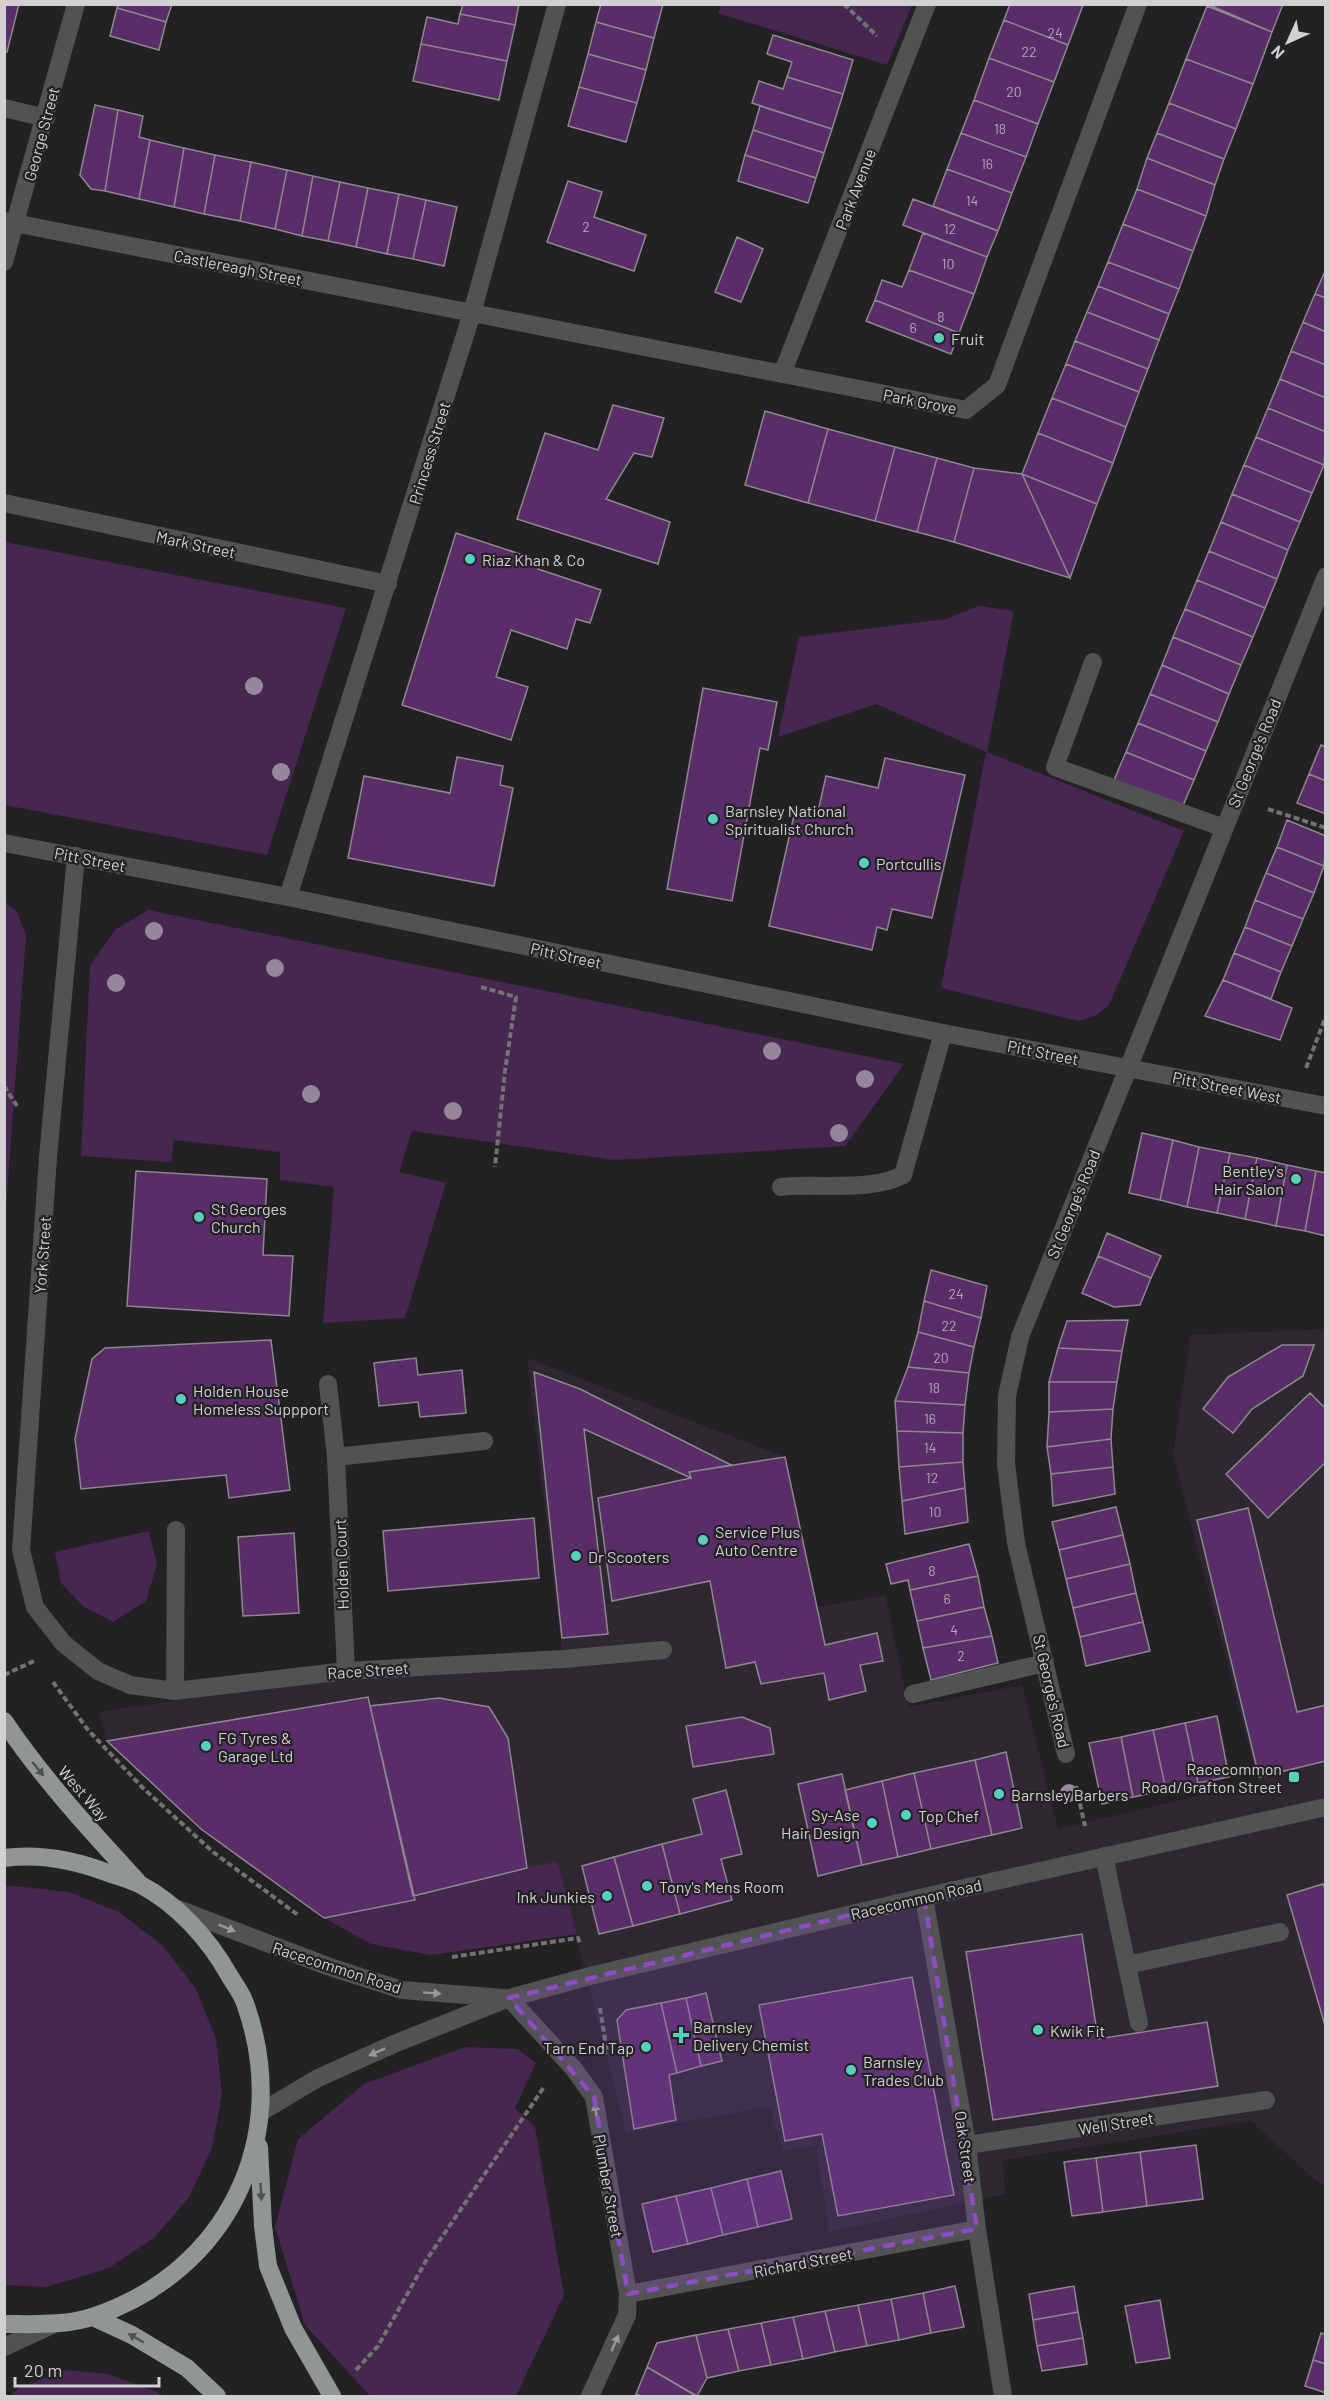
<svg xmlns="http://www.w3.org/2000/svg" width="1330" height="2401" font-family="Barlow,sans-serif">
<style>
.built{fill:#2e2831}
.green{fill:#45274f}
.building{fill:#592d68;stroke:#8c888d;stroke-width:1.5}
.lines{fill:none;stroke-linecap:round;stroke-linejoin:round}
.path{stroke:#737174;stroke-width:4;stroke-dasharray:6 3;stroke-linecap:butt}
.minor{stroke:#505352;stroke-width:18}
.highway{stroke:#8f9695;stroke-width:18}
.tree{fill:#96869c}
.oneway{fill:#4f5052}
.oneway2{fill:#989899}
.marked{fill:#8c4dc3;fill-opacity:0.2;stroke:#8c4dc3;stroke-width:4.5;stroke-dasharray:12 8;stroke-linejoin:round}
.poi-dot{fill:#58cebf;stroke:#242125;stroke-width:2}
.labels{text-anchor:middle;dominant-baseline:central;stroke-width:4.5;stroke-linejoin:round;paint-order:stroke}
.number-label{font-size:14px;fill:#b4a7b8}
.street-label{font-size:16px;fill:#d2d0d3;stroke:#242125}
.poi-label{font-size:16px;fill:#d2d0d3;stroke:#242125;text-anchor:start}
</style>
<rect width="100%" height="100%" fill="#242125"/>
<path class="built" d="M1325,1329L1326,2177L1322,2186L1251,2121L1003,2160L1005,2194L829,2232L816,2146L783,2151L770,2106L626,2133L557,1861L415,1900L324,1918L201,1829L107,1741L99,1712L345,1675L563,1659L527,1358L785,1457L817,1607L885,1595L909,1707L1022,1685L1058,1829L1258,1782L1173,1454L1191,1335Z"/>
<path class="green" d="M721,5V4L912,5L887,65L718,13Z
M5,542L346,608L267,855L5,805Z
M978,606L1014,611L987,752L1184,831L1109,1005L1097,1015L1079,1021L941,988L986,752L876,704L778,737L799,637L946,619Z
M5,903L16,910L26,935L5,1222Z
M148,910L904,1064L845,1146L614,1160L412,1131L399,1172L446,1183L405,1318L323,1323L334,1187L280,1180V1152L174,1140L171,1162L81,1156L90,966L115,930Z
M149,1531L157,1564L146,1601L113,1622L84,1607L61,1583L55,1552Z
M557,1861L577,1934L431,1955L371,1944L324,1918L414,1901L413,1896Z
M15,1886L69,1892L119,1912L163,1946L196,1989L216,2039L222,2094L212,2148L189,2197L154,2238L109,2268L46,2287L5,2285L4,1887Z
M465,2047L518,2049L536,2063L515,2108L535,2127L564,2295L516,2396H370L305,2325L275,2227L298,2139L364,2084Z
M67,2370L108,2374L157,2392L162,2396H9L21,2387Z"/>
<path class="building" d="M4,4H19L7,52L4,51Z
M118,4H172L166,22L117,8Z
M463,4H519L515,25L460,14Z
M601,4H663L654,38L596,22Z
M1010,4H1081L1083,5L1068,45L1004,20Z
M1207,4H1283L1272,32Z
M1207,6L1272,32L1253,84L1186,59Z
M117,8L166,22L159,50L110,36Z
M460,14L515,25L507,61L421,44L427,17L458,24Z
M1004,20L1068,45L1054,82L989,58Z
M596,22L654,38L646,70L588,54Z
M773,35L853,60L843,94L787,77L792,62L767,54Z
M421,44L507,61L499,100L413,81Z
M588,54L646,70L637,103L579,87Z
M989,58L1054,82L1038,124L974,100Z
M1186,59L1253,84L1236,129L1169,103Z
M787,77L843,94L832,129L752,103L759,81L783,89Z
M579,87L637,103L626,142L568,126Z
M974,100L1038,124L1026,157L961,133Z
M1169,103L1236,129L1224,159L1157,133Z
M95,105L118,110L105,191L91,189L80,175Z
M760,106L832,129L824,153L753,130Z
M118,110L143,116L139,137L150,140L139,199L105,191Z
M753,130L824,153L816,178L745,155Z
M961,133L1026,157L1012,193L947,169Z
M1157,133L1224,159L1215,185L1147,158Z
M150,140L184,148L174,207L139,199Z
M184,148L215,155L204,214L174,207Z
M215,155L251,162L240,221L204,214Z
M745,155L816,178L808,203L738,181Z
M1147,158L1215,185L1206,216L1137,189Z
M251,162L287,170L275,229L240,221Z
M947,169L1012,193L998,231L933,206Z
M287,170L313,176L302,236L275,229Z
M313,176L340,182L328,241L302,236Z
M568,181L602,192L594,217L646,235L634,271L547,242Z
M340,182L368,188L356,247L328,241Z
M368,188L399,194L387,254L356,247Z
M1137,189L1206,216L1193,251L1123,224Z
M399,194L426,200L413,259L387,254Z
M913,199L998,231L987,257L903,225Z
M426,200L457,207L444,266L413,259Z
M1123,224L1193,251L1179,289L1108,262Z
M923,233L987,257L974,294L909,270Z
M737,237L763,249L741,302L715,292Z
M1108,262L1179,289L1169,314L1098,286Z
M1326,269V298L1315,294Z
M909,270L974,294L959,333L875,300L882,280L902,287Z
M1098,286L1169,314L1159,340L1087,312Z
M1315,294L1326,298V332L1303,322Z
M875,300L959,333L951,354L866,321Z
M1087,312L1159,340L1148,369L1075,341Z
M1303,322L1326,332V365L1291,351Z
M1075,341L1148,369L1139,392L1066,364Z
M1291,351L1326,365V398L1280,379Z
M1066,364L1139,392L1126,427L1052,398Z
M1280,379L1326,398V432L1268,408Z
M1052,398L1126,427L1113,463L1038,433Z
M613,405L664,418L652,457L634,453L606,499L670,522L658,564L517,519L545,433L598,450Z
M1268,408L1326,432L1324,465L1256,437Z
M765,411L828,429L808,503L745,485Z
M828,429L895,447L875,521L808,503Z
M1038,433L1113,463L1097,504L1022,474Z
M1256,437L1324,465L1312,493L1244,465Z
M895,447L937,458L917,532L875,521Z
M937,458L974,468L954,542L917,532Z
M1244,465L1312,493L1300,522L1232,494Z
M974,468L1022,474L1070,578L954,542Z
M1022,474L1097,504L1070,578Z
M1232,494L1300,522L1288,550L1221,522Z
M1221,522L1288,550L1277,579L1209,551Z
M456,533L541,561L538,569L601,590L590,623L576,619L567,649L511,630L496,677L528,687L511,740L402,705Z
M1209,551L1277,579L1265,608L1197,580Z
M1197,580L1265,608L1253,637L1185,609Z
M1185,609L1253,637L1241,665L1173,637Z
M1173,637L1241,665L1229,694L1162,665Z
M1162,665L1229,694L1218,722L1150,694Z
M703,688L777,702L768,750L760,748L732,901L667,889Z
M1150,694L1218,722L1206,751L1138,723Z
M1138,723L1206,751L1194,780L1126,752Z
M1321,745L1326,747V781L1309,774Z
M1126,752L1194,780L1182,808L1114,780Z
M457,757L503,766L500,785L513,788L494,886L348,858L364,776L450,793Z
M885,758L965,775L932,918L892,909L887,930L877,927L872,950L769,926L795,811L817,816L826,776L878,788Z
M1309,774L1326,781V814L1297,803Z
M1287,820L1326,836L1324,866L1277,847Z
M1277,847L1324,866L1314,893L1266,873Z
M1266,873L1314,893L1303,919L1255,900Z
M1255,900L1303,919L1292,946L1245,927Z
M1245,927L1292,946L1281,972L1234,953Z
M1234,953L1281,972L1271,999L1223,980Z
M1223,980L1292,1008L1280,1040L1205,1016Z
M1142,1133L1173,1140L1160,1200L1129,1193Z
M1173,1140L1199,1147L1187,1207L1160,1200Z
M1199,1147L1230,1153L1217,1213L1187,1207Z
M1230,1153L1257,1158L1245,1219L1217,1213Z
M1257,1158L1287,1165L1276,1226L1245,1219Z
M1287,1165L1316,1171L1305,1231L1276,1226Z
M136,1171L267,1179L263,1255L293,1256L289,1316L127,1306Z
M1316,1171L1326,1173V1236L1305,1231Z
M1107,1233L1161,1256L1151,1278L1098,1256Z
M1098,1256L1151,1278L1140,1305L1114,1307L1082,1293Z
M931,1270L987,1286L981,1318L924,1301Z
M924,1301L981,1318L974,1347L918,1332Z
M1128,1320L1122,1351L1058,1348L1067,1321Z
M918,1332L974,1347L969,1373L908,1367Z
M271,1340L290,1490L229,1498L226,1475L81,1489L75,1439L92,1359L105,1348Z
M1282,1345H1314L1303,1376L1252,1409L1233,1433L1203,1409L1228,1377Z
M1058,1348L1122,1351L1117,1382H1049Z
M416,1358L418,1375L462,1370L466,1413L420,1417L418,1402L379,1406L374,1363Z
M908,1367L969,1373L965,1405L895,1401Z
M534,1372L580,1389L731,1465L689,1472L691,1478L584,1429L608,1634L562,1638Z
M1049,1382H1117L1113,1409L1049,1412Z
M1310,1393L1326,1409V1462L1268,1518L1226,1474Z
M895,1401L965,1405L963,1433L897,1431Z
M1113,1409L1111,1439L1047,1447L1049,1412Z
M897,1431L963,1433V1462L899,1467Z
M1111,1439L1113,1467L1051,1474L1047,1447Z
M785,1457L825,1645L877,1633L883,1661L860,1665L866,1691L829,1700L824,1673L761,1684L755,1662L726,1668L710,1581L612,1601L598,1498L691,1478L689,1472Z
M963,1462L965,1488L902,1501L899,1467Z
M1113,1467L1115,1494L1053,1506L1051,1474Z
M965,1488L968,1522L905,1534L902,1501Z
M1116,1507L1123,1535L1059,1550L1052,1522Z
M1248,1508L1297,1712L1326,1705V1761L1259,1777L1197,1520Z
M534,1518L539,1578L388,1591L383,1531Z
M294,1533L299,1613L243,1616L238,1537Z
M1123,1535L1130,1564L1066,1579L1059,1550Z
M969,1544L978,1576L910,1590L908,1580L891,1584L886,1564Z
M1130,1564L1136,1593L1073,1608L1066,1579Z
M978,1576L984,1607L917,1621L910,1590Z
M1136,1593L1143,1622L1080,1637L1073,1608Z
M984,1607L992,1636L923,1648L917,1621Z
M1143,1622L1150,1651L1086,1666L1080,1637Z
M992,1636L998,1663L931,1680L923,1648Z
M368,1697L415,1900L324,1918L201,1829L107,1741Z
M439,1698L489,1707L508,1738L527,1868L413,1896L370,1706Z
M1217,1716L1229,1777L1198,1783L1185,1723Z
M742,1717L770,1728L774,1754L693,1767L686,1726Z
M1185,1723L1198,1783L1166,1790L1153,1730Z
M1153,1730L1166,1790L1133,1797L1121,1737Z
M1121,1737L1133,1797L1102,1804L1089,1743Z
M1006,1752L1022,1828L992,1835L975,1760Z
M975,1760L992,1835L931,1849L914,1773Z
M914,1773L931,1849L898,1857L882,1781Z
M842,1774L862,1865L818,1876L798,1784Z
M882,1781L898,1857L862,1865L845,1790Z
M726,1790L742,1854L721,1859L732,1900L680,1914L662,1844L702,1834L693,1799Z
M662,1844L680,1914L633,1926L614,1857Z
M614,1857L633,1926L599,1934L582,1866Z
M1323,1884L1326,1891V2029L1287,1895Z
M1082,1934L1098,2039L1207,2022L1218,2086L993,2120L966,1952Z
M912,1977L954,2195L838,2216L822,2134L785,2141L759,2005Z
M706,1993L722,2061L701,2066L686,1998Z
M686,1998L701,2066L677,2073L661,2003Z
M661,2003L677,2073L669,2075L676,2120L634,2129L617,2020L626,2010Z
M1196,2145L1203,2199L1147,2206L1140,2152Z
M1140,2152L1147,2206L1103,2212L1096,2158Z
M1096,2158L1103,2212L1072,2216L1064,2162Z
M781,2171L792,2219L758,2227L747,2179Z
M747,2179L758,2227L723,2235L711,2188Z
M711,2188L723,2235L688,2244L676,2196Z
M676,2196L688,2244L653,2252L642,2204Z
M955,2286L964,2327L931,2333L923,2293Z
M1074,2286L1078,2312L1033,2320L1029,2294Z
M923,2293L931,2333L899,2340L891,2299Z
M891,2299L899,2340L867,2346L858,2305Z
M1160,2300L1170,2358L1136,2363L1125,2306Z
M858,2305L867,2346L835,2352L825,2311Z
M825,2311L835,2352L803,2359L793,2317Z
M1078,2312L1083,2338L1037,2346L1033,2320Z
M793,2317L803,2359L771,2365L761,2323Z
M761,2323L771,2365L739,2371L728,2329Z
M728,2329L739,2371L707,2378L696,2335Z
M1321,2333L1326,2335V2364L1313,2360Z
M696,2335L707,2378L697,2396L647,2367L657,2343Z
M1083,2338L1087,2364L1042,2371L1037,2346Z
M1313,2360L1326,2364V2393L1305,2386Z
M647,2367L696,2396H641L636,2394Z"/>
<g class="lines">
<path class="path" d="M844,4L877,36
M1268,809L1326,828
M481,987L516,997L505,1071L495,1167
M1306,1068L1326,1016
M4,1086L17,1106
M4,1675L34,1661
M53,1682L88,1730L143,1788L213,1852L298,1915
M1076,1786L1085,1826
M452,1957L578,1938L580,1944
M600,2008L607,2052L605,2053
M356,2370L378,2346L427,2259L544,2087"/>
<path class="minor" d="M4,108L46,118
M4,221L966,410L997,385L1138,4
M4,262L76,4
M782,374L927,4
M4,503L388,584
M1093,662L1055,767L1224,828
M4,843L288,897L943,1033L1326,1106
M76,856L48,1157L21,1550L35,1607L63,1643L98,1671L130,1685L175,1691L346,1671L563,1659L663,1650
M288,897L472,313L557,4
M781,1187C819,1183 870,1192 903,1175L943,1033
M328,1384L336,1457L346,1671
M336,1457L484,1441
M175,1691L176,1530
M913,1694L1045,1663
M1066,1754L1016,1543L1006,1464L1007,1396L1020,1337L1326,576
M1104,1856L1139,2023
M924,1897L967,2145L977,2229L1003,2396
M175,1908L330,1967L402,1990L504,1998
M1127,1965L1280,1932
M509,1998L574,2069L594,2097L628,2294L627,2315L590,2396
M261,2112L318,2078L394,2044L509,1998L590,1976L924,1897L1326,1807
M967,2145L1266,2100
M628,2294L977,2229
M4,2347L52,2325"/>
<path class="highway" d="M4,1721C43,1779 90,1830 137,1881
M4,1858C40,1853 78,1861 111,1874C121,1877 131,1880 141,1885C177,1904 209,1939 229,1975C235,1985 243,1995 246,2006C292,2139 227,2271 95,2316C66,2326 35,2324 4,2324
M259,2147L263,2226L268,2266L293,2328L332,2396
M93,2317L132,2335L187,2368L217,2396"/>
</g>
<g class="tree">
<circle cx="254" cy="686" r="9"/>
<circle cx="281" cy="772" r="9"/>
<circle cx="154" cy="931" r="9"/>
<circle cx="275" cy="968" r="9"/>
<circle cx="116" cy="983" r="9"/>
<circle cx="772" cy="1051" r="9"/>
<circle cx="865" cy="1079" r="9"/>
<circle cx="311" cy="1094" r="9"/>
<circle cx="453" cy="1111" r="9"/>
<circle cx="839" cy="1133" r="9"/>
<circle cx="1069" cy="1793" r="9"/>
</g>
<defs><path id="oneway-solid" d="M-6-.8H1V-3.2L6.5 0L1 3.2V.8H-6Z" transform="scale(1.5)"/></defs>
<g class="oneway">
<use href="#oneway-solid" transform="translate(38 1769) rotate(51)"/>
<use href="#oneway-solid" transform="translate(261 2192) rotate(87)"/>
<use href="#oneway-solid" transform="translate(136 2338) rotate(-150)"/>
</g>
<g class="oneway2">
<use href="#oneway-solid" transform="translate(227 1928) rotate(22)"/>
<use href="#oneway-solid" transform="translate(432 1993) rotate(4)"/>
<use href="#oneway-solid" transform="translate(377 2052) rotate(156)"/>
<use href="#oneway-solid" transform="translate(596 2112) rotate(-100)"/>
<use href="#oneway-solid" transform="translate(615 2343) rotate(-66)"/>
</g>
<path class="marked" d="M924,1897L977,2229L628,2294L594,2097L509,1998Z"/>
<g class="poi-dot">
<circle cx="939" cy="338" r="6"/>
<circle cx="470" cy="559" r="6"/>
<circle cx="713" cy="819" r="6"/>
<circle cx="864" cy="863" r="6"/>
<circle cx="1296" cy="1179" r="6"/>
<circle cx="199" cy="1217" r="6"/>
<circle cx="181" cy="1399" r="6"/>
<circle cx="703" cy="1540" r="6"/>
<circle cx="576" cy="1556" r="6"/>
<circle cx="206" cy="1746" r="6"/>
<rect x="1288" y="1771" width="12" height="12" rx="3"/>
<circle cx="999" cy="1794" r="6"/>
<circle cx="906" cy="1815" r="6"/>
<circle cx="872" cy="1823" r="6"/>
<circle cx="647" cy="1886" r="6"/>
<circle cx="607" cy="1896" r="6"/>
<circle cx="1038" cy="2030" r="6"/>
<path d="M678 2026h6v6h6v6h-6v6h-6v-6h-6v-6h6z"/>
<circle cx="646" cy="2047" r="6"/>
<circle cx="851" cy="2070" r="6"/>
</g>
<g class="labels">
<g class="number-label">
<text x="1055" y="32">24</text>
<text x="1029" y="51">22</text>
<text x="1014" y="91">20</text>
<text x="1000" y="128">18</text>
<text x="987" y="163">16</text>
<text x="972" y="200">14</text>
<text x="586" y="226">2</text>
<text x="950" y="228">12</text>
<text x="948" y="263">10</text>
<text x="941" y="316">8</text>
<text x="913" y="327">6</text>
<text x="956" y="1293">24</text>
<text x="949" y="1325">22</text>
<text x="941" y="1357">20</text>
<text x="934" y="1387">18</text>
<text x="930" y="1418">16</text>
<text x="930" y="1447">14</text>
<text x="932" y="1477">12</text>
<text x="935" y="1511">10</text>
<text x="932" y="1570">8</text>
<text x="947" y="1598">6</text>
<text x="954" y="1629">4</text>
<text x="961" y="1655">2</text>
</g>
<g class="street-label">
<text transform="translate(41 134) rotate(-75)">George Street</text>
<text transform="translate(855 189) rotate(-69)">Park Avenue</text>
<text transform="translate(238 267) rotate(11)">Castlereagh Street</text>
<text transform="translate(920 401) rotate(11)">Park Grove</text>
<text transform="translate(429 453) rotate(-73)">Princess Street</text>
<text transform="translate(196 544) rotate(12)">Mark Street</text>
<text transform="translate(1254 753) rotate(-68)">St George's Road</text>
<text transform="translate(90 859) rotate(11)">Pitt Street</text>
<text transform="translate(566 955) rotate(12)">Pitt Street</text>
<text transform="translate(1043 1052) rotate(11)">Pitt Street</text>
<text transform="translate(1227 1087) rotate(11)">Pitt Street West</text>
<text transform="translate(1073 1204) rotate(-68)">St George's Road</text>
<text transform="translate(42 1255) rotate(-86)">York Street</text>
<text transform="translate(341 1564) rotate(-92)">Holden Court</text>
<text transform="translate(368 1670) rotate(-4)">Race Street</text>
<text transform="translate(1052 1691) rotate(77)">St George's Road</text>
<text transform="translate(84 1793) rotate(49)">West Way</text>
<text transform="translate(916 1899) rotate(-13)">Racecommon Road</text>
<text transform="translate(337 1967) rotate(18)">Racecommon Road</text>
<text transform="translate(1116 2123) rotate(-9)">Well Street</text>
<text transform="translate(966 2147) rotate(82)">Oak Street</text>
<text transform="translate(609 2186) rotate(80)">Plumber Street</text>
<text transform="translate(803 2262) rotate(-11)">Richard Street</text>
</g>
<g class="poi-label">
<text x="951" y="338">Fruit</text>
<text x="482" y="559">Riaz Khan &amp; Co</text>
<text x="725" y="810">Barnsley National<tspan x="725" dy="18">Spiritualist Church</tspan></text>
<text x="876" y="863">Portcullis</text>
<text x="1284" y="1170" text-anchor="end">Bentley's<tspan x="1284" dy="18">Hair Salon</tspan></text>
<text x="211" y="1208">St Georges<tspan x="211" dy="18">Church</tspan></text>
<text x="193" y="1390">Holden House<tspan x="193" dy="18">Homeless Suppport</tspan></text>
<text x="715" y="1531">Service Plus<tspan x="715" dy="18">Auto Centre</tspan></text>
<text x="588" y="1556">Dr Scooters</text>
<text x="218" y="1737">FG Tyres &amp;<tspan x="218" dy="18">Garage Ltd</tspan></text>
<text x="1282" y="1768" text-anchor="end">Racecommon<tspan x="1282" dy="18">Road/Grafton Street</tspan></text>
<text x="1011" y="1794">Barnsley Barbers</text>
<text x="860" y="1814" text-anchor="end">Sy-Ase<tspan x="860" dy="18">Hair Design</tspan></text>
<text x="918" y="1815">Top Chef</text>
<text x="659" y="1886">Tony's Mens Room</text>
<text x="595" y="1896" text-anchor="end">Ink Junkies</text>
<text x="693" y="2026">Barnsley<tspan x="693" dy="18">Delivery Chemist</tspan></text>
<text x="1050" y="2030">Kwik Fit</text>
<text x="634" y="2047" text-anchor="end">Tarn End Tap</text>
<text x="863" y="2061">Barnsley<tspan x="863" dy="18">Trades Club</tspan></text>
</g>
</g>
<rect width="1330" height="2401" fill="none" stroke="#d2d0d3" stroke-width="12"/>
<g transform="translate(1288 42) rotate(225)" stroke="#242125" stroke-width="4.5" paint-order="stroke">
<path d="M0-4.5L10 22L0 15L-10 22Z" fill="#d2d0d3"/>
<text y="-9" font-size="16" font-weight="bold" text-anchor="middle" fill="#d2d0d3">N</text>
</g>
<path d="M15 2377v9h144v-9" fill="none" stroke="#d2d0d3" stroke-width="3"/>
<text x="24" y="2377" font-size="18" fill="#d2d0d3" stroke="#242125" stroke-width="4.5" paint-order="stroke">20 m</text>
</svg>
